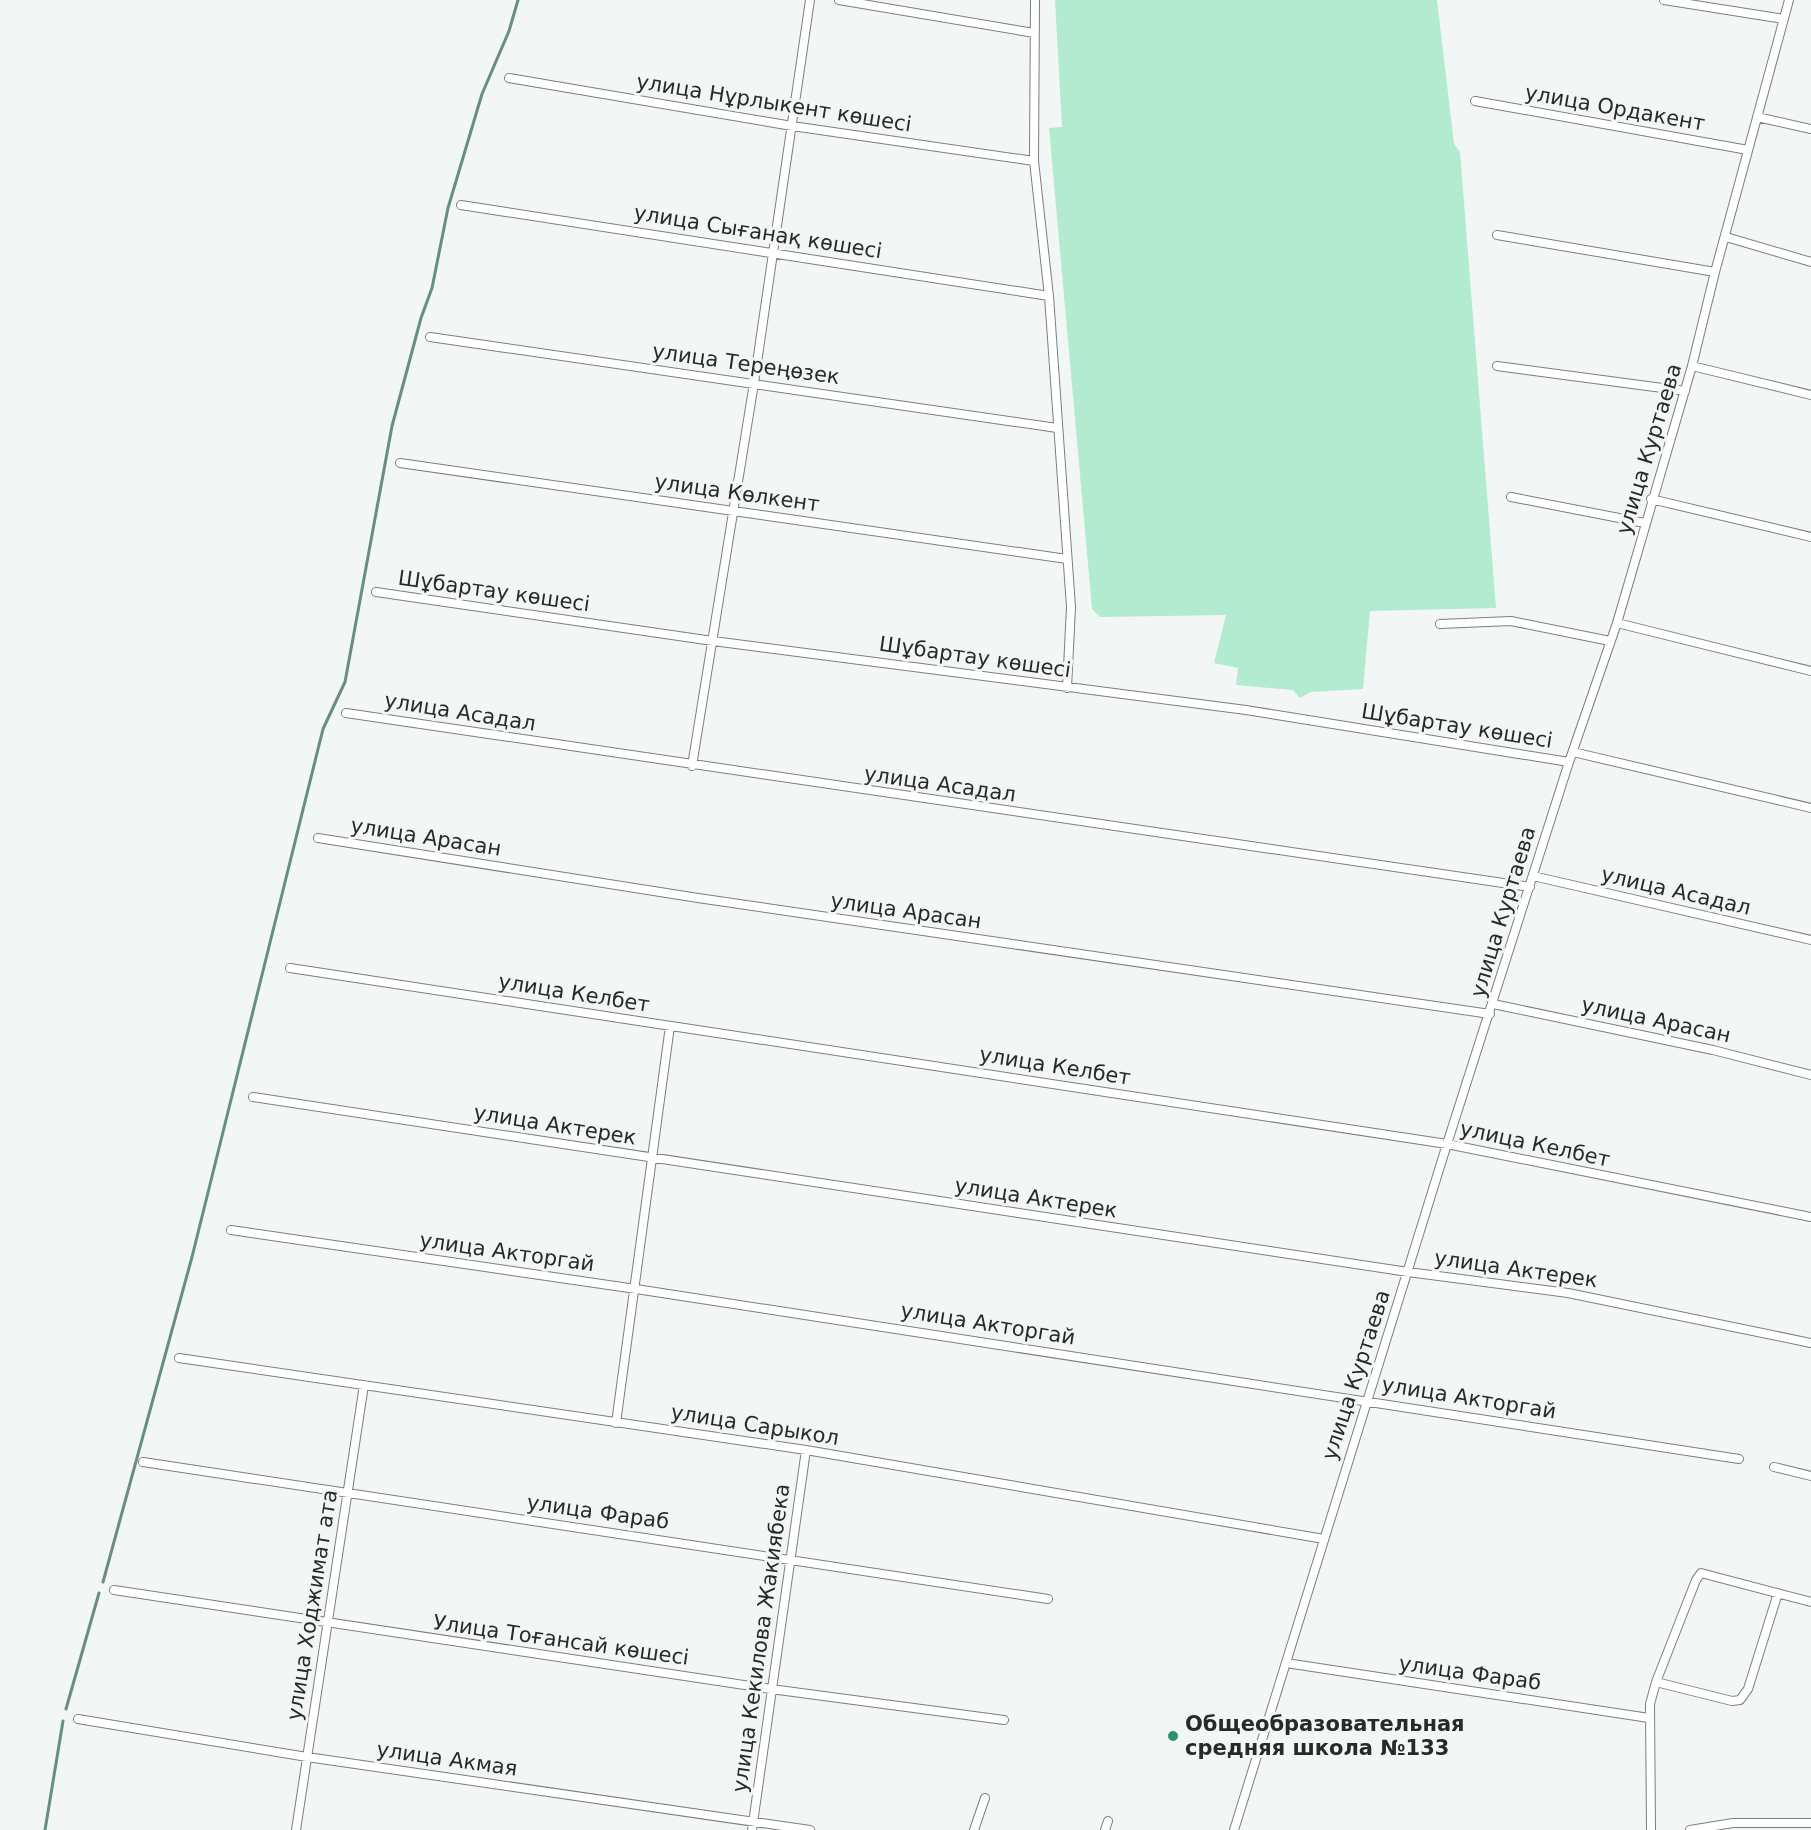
<svg xmlns="http://www.w3.org/2000/svg" width="1811" height="1830" font-family="'DejaVu Sans',sans-serif">
<style>
.green{fill:#b3ebd1}
.lines{fill:none;stroke-linecap:round;stroke-linejoin:round}
.stream{stroke:#688f7d;stroke-width:3}
.minor-casing{stroke:#7b7f7d;stroke-width:10}
.minor{stroke:#fff;stroke-width:8}
.poi-dot{fill:#2c916c;stroke:#f2f6f4;stroke-width:2}
.labels{text-anchor:middle;dominant-baseline:central;stroke-width:6;stroke-linejoin:round;paint-order:stroke}
.street-label{font-size:21px;fill:#282a29;stroke:#f2f6f4}
.poi-label{font-size:21px;font-weight:bold;fill:#282a29;stroke:#f2f6f4;text-anchor:start}
</style>
<rect width="100%" height="100%" fill="#f2f6f4"/>
<path class="green" d="M1055,0H1437L1454,144L1460,152L1496,608L1370,611L1363,689L1311,692L1300,698L1293,690L1236,685L1238,668L1214,663L1226,615L1100,617L1092,609L1049,128L1062,127Z"/>
<g class="lines">
<path class="stream" d="M103,1582L192,1257L323,729L345,682L392,426L421,318L432,288L448,208L482,94L509,31L518,0
M66,1709L99,1593
M45,1830L63,1721"/>
<defs>
<path id="minor" d="M839,0L1034,33
M1035,0L1034,161L1049,296L1071,607L1067,688
M1664,0L1784,19
M509,78L792,126L1034,161
M1475,101L1748,150
M1757,117L1811,129
M461,205L1049,296
M1497,235L1715,272
M1726,237L1811,262
M430,337L1057,428
M1497,366L1685,391
M1692,366L1811,395
M400,463L1067,559
M1511,497L1645,523
M1651,499L1811,537
M376,592L713,641L1246,710L1569,762
M1617,623L1811,671
M1440,624L1511,621L1610,641
M346,713L1530,887
M1573,752L1811,808
M692,766L754,383L810,0
M318,838L698,898L1490,1014
M1533,876L1811,940
M290,968L1447,1144L1811,1217
M1493,1004L1713,1050L1811,1075
M253,1097L1408,1272L1568,1293L1811,1343
M231,1230L636,1289L1739,1459
M179,1358L806,1450L1324,1539
M616,1423L670,1026
M143,1462L1048,1599
M1774,1467L1811,1476
M114,1590L771,1689L1004,1720
M1286,1663L1649,1718
M1656,1682L1732,1701L1740,1700L1748,1689L1778,1593
M78,1719L307,1757L810,1830
M296,1830L364,1385
M752,1830L806,1450
M974,1830L985,1798
M1105,1830L1108,1821
M1234,1830L1447,1144L1569,762L1617,623L1692,366L1715,272L1789,0
M1651,1830L1650,1704L1656,1682L1696,1580L1701,1573L1811,1602
M1690,1830L1733,1823H1811"/>
</defs>
<use href="#minor" class="minor-casing"/>
<use href="#minor" class="minor"/>
</g>
<circle class="poi-dot" cx="1173" cy="1736" r="6"/>
<g class="labels">
<g class="street-label">
<text transform="translate(774 103) rotate(9)">улица Нұрлыкент көшесі</text>
<text transform="translate(1615 108) rotate(10)">улица Ордакент</text>
<text transform="translate(758 232) rotate(9)">улица Сығанақ көшесі</text>
<text transform="translate(746 364) rotate(8)">улица Тереңөзек</text>
<text transform="translate(1649 449) rotate(-73)">улица Куртаева</text>
<text transform="translate(737 493) rotate(8)">улица Көлкент</text>
<text transform="translate(494 591) rotate(8)">Шұбартау көшесі</text>
<text transform="translate(975 657) rotate(8)">Шұбартау көшесі</text>
<text transform="translate(460 712) rotate(9)">улица Асадал</text>
<text transform="translate(1457 726) rotate(9)">Шұбартау көшесі</text>
<text transform="translate(940 784) rotate(8)">улица Асадал</text>
<text transform="translate(426 837) rotate(9)">улица Арасан</text>
<text transform="translate(1676 891) rotate(13)">улица Асадал</text>
<text transform="translate(906 911) rotate(8)">улица Арасан</text>
<text transform="translate(1503 912) rotate(-73)">улица Куртаева</text>
<text transform="translate(574 993) rotate(9)">улица Келбет</text>
<text transform="translate(1656 1020) rotate(12)">улица Арасан</text>
<text transform="translate(1055 1066) rotate(9)">улица Келбет</text>
<text transform="translate(555 1125) rotate(9)">улица Актерек</text>
<text transform="translate(1535 1144) rotate(12)">улица Келбет</text>
<text transform="translate(1036 1198) rotate(9)">улица Актерек</text>
<text transform="translate(507 1252) rotate(8)">улица Акторгай</text>
<text transform="translate(1516 1269) rotate(8)">улица Актерек</text>
<text transform="translate(988 1324) rotate(9)">улица Акторгай</text>
<text transform="translate(1356 1375) rotate(-72)">улица Куртаева</text>
<text transform="translate(1469 1398) rotate(9)">улица Акторгай</text>
<text transform="translate(755 1425) rotate(9)">улица Сарыкол</text>
<text transform="translate(598 1512) rotate(8)">улица Фараб</text>
<text transform="translate(312 1605) rotate(-81)">улица Ходжимат ата</text>
<text transform="translate(761 1638) rotate(-82)">улица Кекилова Жакиябека</text>
<text transform="translate(561 1640) rotate(8)">Улица Тоғансай көшесі</text>
<text transform="translate(1470 1673) rotate(8)">улица Фараб</text>
<text transform="translate(447 1759) rotate(8)">улица Акмая</text>
</g>
<g class="poi-label">
<text x="1185" y="1724">Общеобразовательная<tspan x="1185" dy="24">средняя школа №133</tspan></text>
</g>
</g>
</svg>
